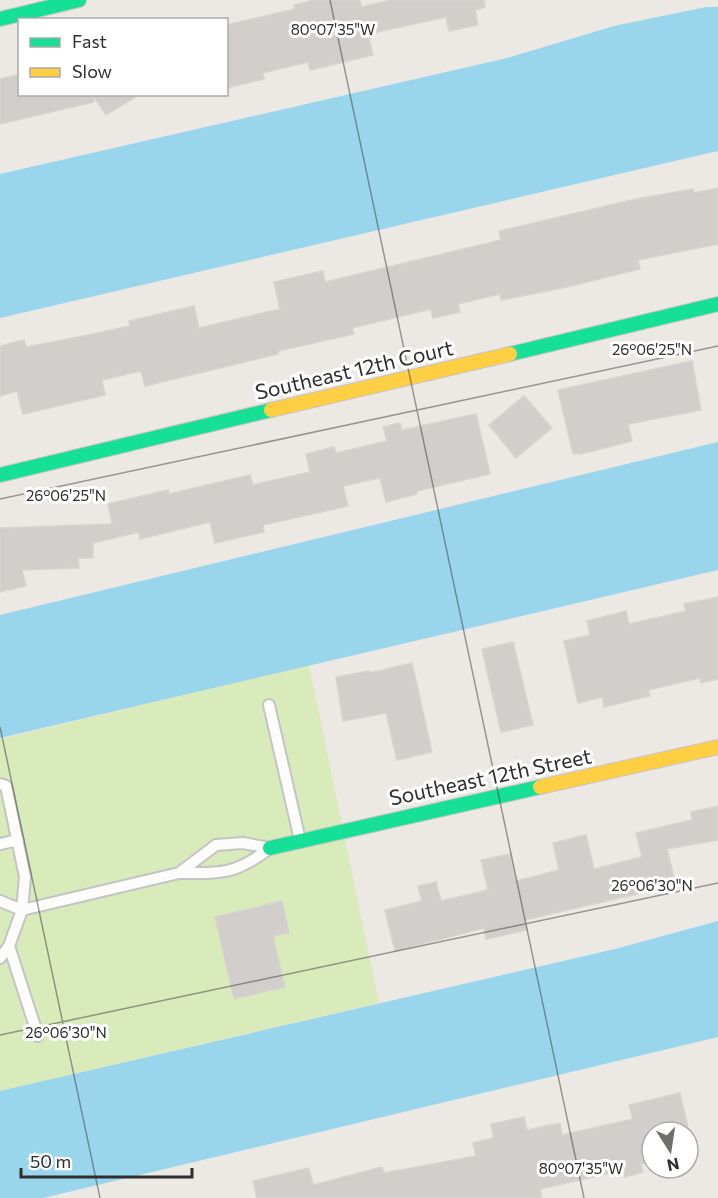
<svg xmlns="http://www.w3.org/2000/svg" width="718" height="1198" font-family="Commissioner,sans-serif">
<style>
.pitch{fill:#d9eabb}
.water{fill:#99d6ec}
.building{fill:#d1cecb;stroke:#d7d4d0;stroke-width:1.5}
.lines{fill:none;stroke-linecap:round;stroke-linejoin:round}
.lane-casing{stroke:#c5c4c5;stroke-width:14}
.fast-casing{stroke:#c5c4c5;stroke-width:16}
.slow-casing{stroke:#c5c4c5;stroke-width:16}
.lane{stroke:#fcfcfb;stroke-width:10}
.fast{stroke:#16e098;stroke-width:14}
.slow{stroke:#ffcf43;stroke-width:14}
.ticks{fill:none;stroke:#2e2e2e;stroke-width:1.5;stroke-opacity:0.45}
.labels{text-anchor:middle;dominant-baseline:central;stroke-width:6;stroke-linejoin:round;paint-order:stroke}
.street-label{font-size:21px;fill:#2e2e2e;stroke:#fff}
.ticks-label{font-size:15px;text-anchor:middle;fill:#2e2e2e;stroke:#fff;stroke-width:6;stroke-linejoin:round;paint-order:stroke}
</style>
<rect width="100%" height="100%" fill="#ece8e4"/>
<path class="pitch" d="M309,665L379,1003L0,1091V739Z"/>
<path class="water" d="M706,7H718V151L0,318V174L507,58L614,26Z
M718,442V570L0,738V615Z
M718,921V1037L43,1198H0V1091L615,949Z"/>
<path class="building" d="M314,0H360L361,7L391,0H484L485,7L475,10L478,25L449,31L446,17L368,34L373,55L310,70L308,62L263,73L264,79L226,88V25L295,9L294,5Z
M20,74V94H140L106,115L93,95L94,102L0,124V79Z
M718,188V244L638,260L640,269L567,287L501,300L500,294L458,304L460,312L433,318L431,309L352,328L354,334L278,351V354L145,386L141,371L102,380L105,395L23,414L17,391L0,396V346L24,340L26,347L79,337L130,326L129,321L194,306L199,328L280,309L274,282L323,271L325,282L501,240L499,231L636,199L693,189L694,193Z
M692,361L701,410L628,424L632,441L581,454H573L558,390Z
M524,396L552,428L516,458L489,425Z
M476,414L490,474L417,491V494L386,502L380,478L343,486L348,506L263,525L264,532L215,543L210,522L140,539L139,532L93,543V558H78L79,568L22,570L26,586L0,592V528L112,524L108,504L168,490L169,494L250,475L253,485L310,472L306,454L334,447L336,453L387,441L383,427L400,423L402,430Z
M718,597V679L701,683L700,678L648,690L650,696L604,707L602,697L578,703L564,641L590,635L587,621L626,611L629,624L686,611L684,604Z
M513,642L533,725L501,732L482,649Z
M412,663L432,752L397,760L386,713L343,721L336,677L370,671V673Z
M718,806V840L667,849L676,885L525,920L527,930L486,939L484,928L395,951L385,910L422,901L418,886L436,882L441,901L488,890L481,860L510,854L516,881L559,870L553,843L586,835L594,869L642,857L636,833L692,820L691,812Z
M282,901L289,933L273,936L285,987L234,999L215,917Z
M680,1093L689,1132H652V1162L641,1164L643,1172L625,1177L624,1170L540,1189L542,1198H257L253,1181L309,1168L313,1185L382,1167L384,1173L476,1156L473,1143L494,1138L491,1124L524,1117L527,1130L560,1123L562,1135L633,1119L629,1105Z"/>
<g class="lines">
<defs>
<path id="lane" d="M269,705L300,840
M0,784L6,786L25,877L22,910L179,873
M243,843L270,848C235,875 222,873 179,873L216,845Z
M0,844L18,840
M0,901L22,910L9,946L0,958
M9,946L38,1036"/>
<path id="fast" d="M0,19L79,0
M510,354L718,304
M0,475L271,410
M270,848L540,787"/>
<path id="slow" d="M271,410L510,354
M540,787L718,747"/>
</defs>
<use href="#lane" class="lane-casing"/>
<use href="#fast" class="fast-casing"/>
<use href="#slow" class="slow-casing"/>
<use href="#lane" class="lane"/>
<use href="#fast" class="fast"/>
<use href="#slow" class="slow"/>
</g>
<path class="ticks" d="M330,0L584,1198M0,499L718,346M0,727L100,1198M0,1035L718,883"/>
<g class="labels">
<g class="street-label">
<text transform="translate(354 369) rotate(-13)">Southeast 12th Court</text>
<text transform="translate(490 776) rotate(-12)">Southeast 12th Street</text>
</g>
</g>
<g class="ticks-label">
<text x="333" y="35">80°07'35"W</text>
<text x="652" y="355">26°06'25"N</text>
<text x="66" y="501">26°06'25"N</text>
<text x="652" y="891">26°06'30"N</text>
<text x="66" y="1038">26°06'30"N</text>
<text x="581" y="1174">80°07'35"W</text>
</g>
<rect x="18" y="18" width="210" height="78" fill="#ffffff" stroke="#ababab" stroke-width="1.5"/>
<rect x="30" y="38" width="30" height="9" fill="#16e098" stroke="#ababab" stroke-width="1.5"/>
<text x="72" y="48" font-size="18" fill="#2e2e2e">Fast</text>
<rect x="30" y="68" width="30" height="9" fill="#ffcf43" stroke="#ababab" stroke-width="1.5"/>
<text x="72" y="78" font-size="18" fill="#2e2e2e">Slow</text>
<g transform="translate(670 1150) rotate(168)"><circle r="28" fill="#ffffff" stroke="#ababab" stroke-width="1.5"/>
<path d="M0-4.5L10 22L0 15L-10 22Z" fill="#706f6e"/>
<text y="-9" font-size="16" font-weight="bold" text-anchor="middle" fill="#2e2e2e">N</text>
</g>
<path d="M21 1168v9h171v-9" fill="none" stroke="#2e2e2e" stroke-width="3"/>
<text x="30" y="1168" font-size="18" fill="#2e2e2e" stroke="#ffffff" stroke-width="4.5" paint-order="stroke">50 m</text>
</svg>
